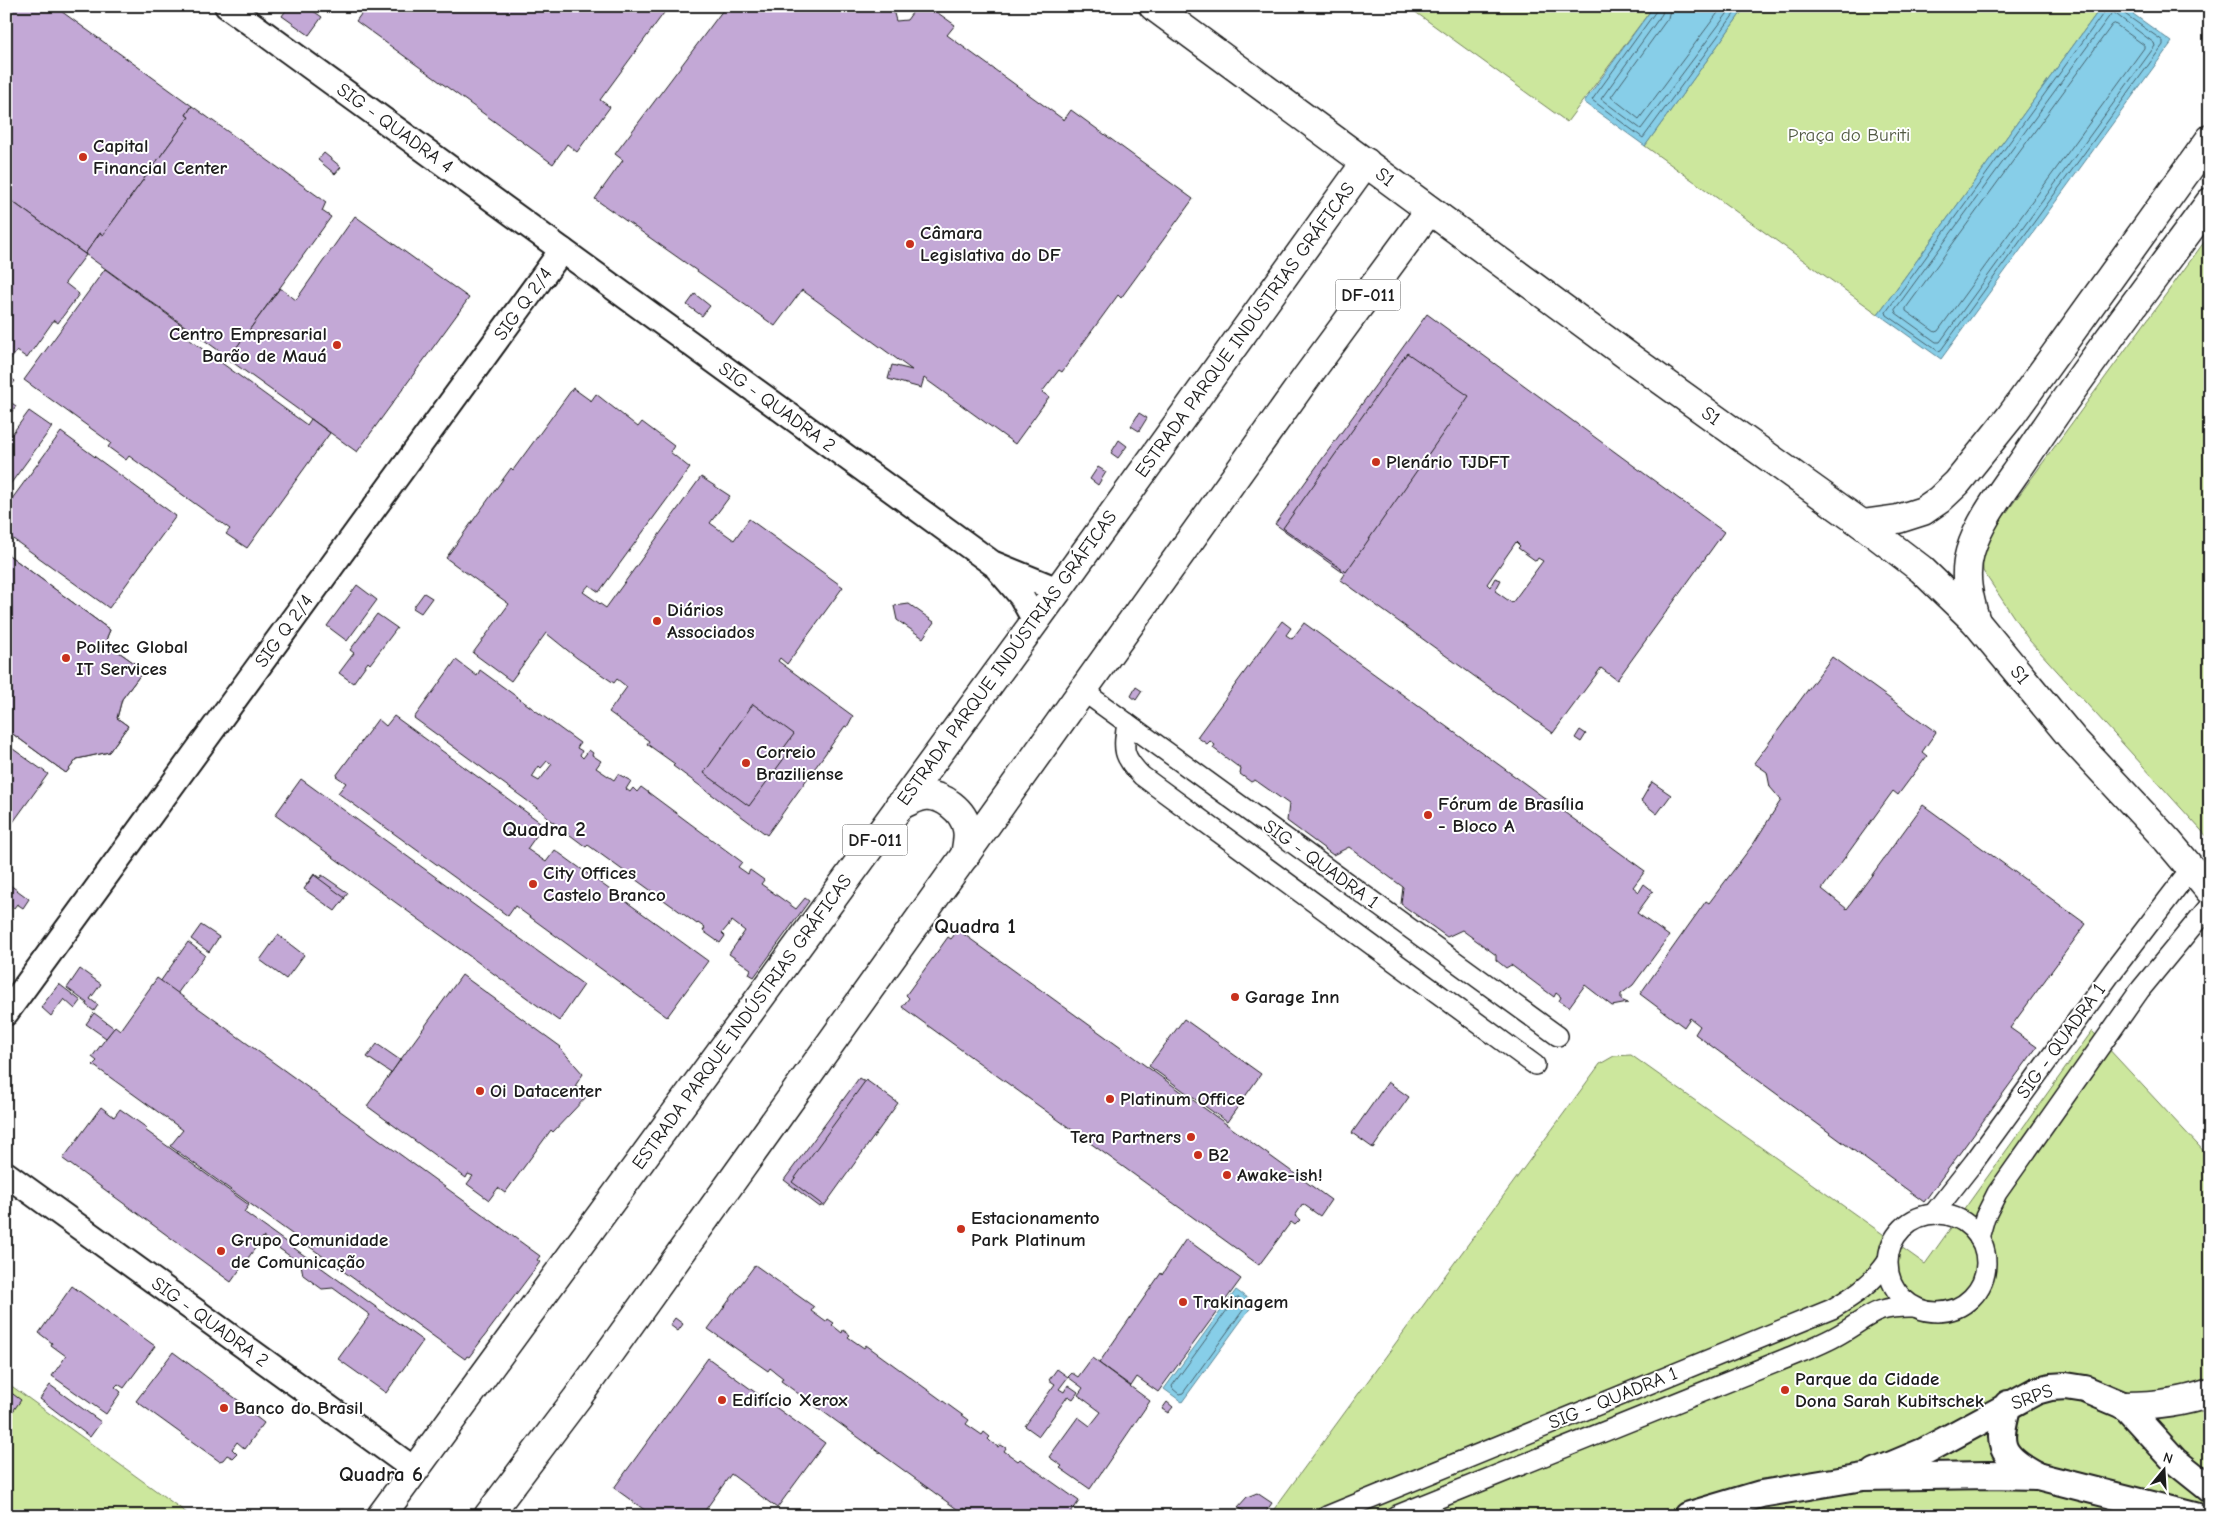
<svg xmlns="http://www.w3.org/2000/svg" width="2216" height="1522" viewBox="0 0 2216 1522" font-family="'Comic Neue',sans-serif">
  <rect width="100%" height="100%" fill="#fff"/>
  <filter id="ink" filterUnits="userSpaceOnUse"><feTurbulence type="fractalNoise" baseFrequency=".02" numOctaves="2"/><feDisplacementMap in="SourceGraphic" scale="10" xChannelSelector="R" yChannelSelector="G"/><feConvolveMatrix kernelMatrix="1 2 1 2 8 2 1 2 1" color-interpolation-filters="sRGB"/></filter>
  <g filter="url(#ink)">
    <!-- green -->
    <g fill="#cce79d" stroke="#74825c">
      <polygon points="1407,6 1654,6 1567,122"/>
      <polygon points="1746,6 2102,6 1878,314 1645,146"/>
      <polygon points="2210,234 2210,840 2029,640 1983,571 1982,546"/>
      <polygon points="2092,1031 2210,1158 2210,1516 1269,1516 1600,1064 1614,1056 1631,1055 1925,1264"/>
      <polygon points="6,1382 191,1516 6,1516"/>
    </g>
    <!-- water -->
    <g fill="#87cee8" stroke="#5c8796">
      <polygon points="1654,6 1746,6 1645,146 1584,102"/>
      <polygon points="2102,6 2122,6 2172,42 1941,359 1878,314"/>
      <polygon points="1236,1290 1254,1303 1182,1402 1164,1389"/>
    </g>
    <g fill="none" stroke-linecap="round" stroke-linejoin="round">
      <!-- shore -->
      <g stroke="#47636e" stroke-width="1">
        <polyline points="1657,6 1656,11 1592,100 1643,138 1740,6"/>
        <polyline points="1664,6 1662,14 1601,99 1641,129 1733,6"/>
        <polyline points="1671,6 1668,18 1611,97 1639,119 1723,6"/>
        <polyline points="2106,6 2105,11 1886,312 1887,315 1938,351 1941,350 2163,45 2163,41 2122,12 2120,6"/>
        <polygon points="2113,12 2154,43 2155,46 1940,342 1936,342 1896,313 1895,310"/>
        <polygon points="2115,24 2144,45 2144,48 1938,331 1935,332 1906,311 1906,308 2112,25"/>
        <polygon points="1239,1298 1245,1303 1246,1306 1183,1393 1179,1394 1173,1389 1172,1386 1235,1299"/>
      </g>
    </g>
    <!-- building -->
    <g fill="#c3a8d6" stroke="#1c1c1c" fill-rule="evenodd">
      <polygon points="6,6 54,6 192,106 186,115 189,117 103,235 100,233 85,254 6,197"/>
      <polygon points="289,6 306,6 322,17 309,35 282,16"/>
      <polygon points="367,6 669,6 600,100 610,107 577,152 567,144 553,164 356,21"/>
      <polygon points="726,6 892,6 896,21 907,20 917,6 928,6 955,25 947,35 1064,120 1071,110 1193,199 1121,298 1118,295 1062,372 1059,370 1042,392 1049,397 1015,444 924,378 921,388 888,379 892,365 912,370 802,290 775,326 595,199 623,160 615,154"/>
      <polygon points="192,106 326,202 322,211 331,217 229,358 85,254 100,233 103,235 189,117 186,115"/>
      <polygon points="324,153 341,167 335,174 318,160"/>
      <polygon points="6,197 86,255 65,283 79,294 58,323 54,320 27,358 17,351 11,359 6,355"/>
      <polygon points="355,216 469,298 357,452 228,359 280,288 296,300"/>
      <polygon points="105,269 183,326 179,332 307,425 311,419 330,433 247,548 226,534 230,529 129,456 126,460 108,447 111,443 24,380"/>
      <polygon points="695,294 710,306 702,316 687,305"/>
      <path d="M1427,314L1724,532L1617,680L1601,668L1553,733L1341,580L1345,574L1275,524ZM1516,542L1520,546L1518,548L1536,561L1538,558L1543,561L1512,603L1495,591L1501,580L1495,578L1490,587L1487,584Z"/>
      <polygon points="1407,353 1469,396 1346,572 1283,528"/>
      <polygon points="6,374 15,381 6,393"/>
      <polygon points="573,388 591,401 596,394 638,427 642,422 674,446 670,452 690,468 599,592 589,585 583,592 606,608 701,477 730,496 710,523 734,540 749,519 843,587 787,664 780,658 778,661 853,716 847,727 845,726 767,835 673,766 675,764 647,744 649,741 609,712 627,687 617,679 614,683 577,658 546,633 511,681 473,653 509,604 446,558 511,468 513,470"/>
      <polygon points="6,399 16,406 6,419"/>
      <polygon points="29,411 52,427 6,490 6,442"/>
      <polygon points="1139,413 1147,418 1139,431 1131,426"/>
      <polygon points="61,432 176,516 109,608 6,534 6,507"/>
      <polygon points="1119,440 1127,446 1118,458 1111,453"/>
      <polygon points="1098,467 1106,472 1098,485 1090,479"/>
      <path d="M6,553L110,630L107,637L109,645L144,670L122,699L117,718L128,726L109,752L77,759L66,773L6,729ZM25,569L70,602L64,607H57L17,579Z"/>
      <polygon points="6,553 110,630 107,637 109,645 144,670 122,699 117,718 128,726 109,752 77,759 66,773 6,729"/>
      <polygon points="357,585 377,600 347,641 327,626"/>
      <polygon points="424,593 432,598 421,613 413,608"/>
      <polygon points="909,604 934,622 923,638 897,620 894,606"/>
      <polygon points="377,614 397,628 370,664 368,662 353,683 339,673 354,653 350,650"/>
      <polygon points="1282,621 1291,628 1286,635 1292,639 1304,623 1645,871 1633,887 1639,892 1644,884 1653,891 1637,913 1669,936 1633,985 1621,994 1621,1000 1628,1003 1612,1006 1585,985 1569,1007 1559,1001 1561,997 1556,993 1554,997 1511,965 1506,968 1496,960 1496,955 1462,930 1447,937 1401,904 1403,887 1349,847 1333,855 1287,821 1289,804 1255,780 1251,782 1240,774 1241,769 1213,748 1215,745 1210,741 1207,744 1197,737"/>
      <polygon points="1832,657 1936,732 1922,752 1927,756 1898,795 1893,791 1822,889 1847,909 1923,805 2086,924 2010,1028 2037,1047 1924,1202 1695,1034 1700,1026 1690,1018 1684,1027 1640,994 1706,901 1709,903 1754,843 1781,800 1770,787 1767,772 1754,763"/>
      <path d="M456,660L477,676L480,670L580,743L577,748L582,751L580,755L583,758L589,750L593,753L592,755L601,761L596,768L614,780L618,774L631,781L626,789L630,792L633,788L637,792L641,787L742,862L738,867L748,874L750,870L764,880L761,884L796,909L805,898L809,901L754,977L749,974L751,969L729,954L745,931L732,921L722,933L725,936L720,943L703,931L705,928L698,923L697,924L588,845L586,847L546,817L544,813L414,718ZM547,761L552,764L539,781L532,777L539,766L541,768Z"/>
      <polygon points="1136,687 1142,691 1136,700 1131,696"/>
      <polygon points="753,704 794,734 783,749 788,753 749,806 704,773"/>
      <polygon points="394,716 544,825 527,849 546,862 555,850 708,961 667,1017 515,906 508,916 338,793 346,783 336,776 378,719 386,726"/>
      <polygon points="1580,730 1586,734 1581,742 1575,738"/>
      <polygon points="6,744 48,774 6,832"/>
      <polygon points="301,779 584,985 559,1021 275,815"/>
      <polygon points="1652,782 1671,795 1657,814 1641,801"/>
      <polygon points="314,874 320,878 322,875 348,893 337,908 306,885"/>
      <polygon points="314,875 345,898 335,911 304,889"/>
      <polygon points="6,882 29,899 23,908 17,904 14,908 6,902"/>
      <polygon points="201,925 219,937 209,952 191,939"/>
      <polygon points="958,930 1331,1200 1320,1216 1303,1204 1295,1216 1300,1220 1295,1225 1291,1222 1259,1265 902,1007 909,998 906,995 948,937 951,939"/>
      <polygon points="278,935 304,955 286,979 260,960"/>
      <polygon points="188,942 205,955 177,994 160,982"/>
      <polygon points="80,969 101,984 90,999 98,1005 94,1011 86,1005 87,1003 67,988"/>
      <polygon points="462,975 561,1047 560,1048 583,1074 575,1086 588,1095 553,1132 551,1130 505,1193 498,1188 489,1200 467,1184 473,1176 468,1174 466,1178 367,1106"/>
      <polygon points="157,978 540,1256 537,1260 540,1262 469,1357 467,1356 465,1359 170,1146 183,1130 93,1065 97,1061 92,1057 115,1026 120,1030"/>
      <polygon points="59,984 81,1001 75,1009 64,999 51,1016 41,1007"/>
      <polygon points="94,1013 114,1028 106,1038 86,1024"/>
      <polygon points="1184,1019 1261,1074 1227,1122 1149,1066"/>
      <polygon points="377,1044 400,1060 391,1073 367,1057"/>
      <polygon points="859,1078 895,1102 820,1207 784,1180"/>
      <polygon points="866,1080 898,1103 824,1206 792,1182"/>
      <polygon points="1388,1082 1409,1097 1373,1148 1352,1133"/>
      <polygon points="101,1107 114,1117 120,1109 147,1128 145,1130 249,1205 244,1212 423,1341 386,1393 338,1359 370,1315 333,1288 322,1289 303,1275 301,1264 263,1237 231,1282 63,1159"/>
      <polygon points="1186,1239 1241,1279 1158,1392 1137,1377 1131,1386 1099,1363 1161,1273 1162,1275 1172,1259 1174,1259 1173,1258"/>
      <polygon points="755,1265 814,1307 811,1311 826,1322 828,1319 834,1323 832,1325 842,1333 843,1330 850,1335 848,1337 864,1348 866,1345 969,1420 966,1424 982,1435 984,1432 990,1437 988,1439 991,1442 998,1447 1001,1445 1006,1448 1004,1451 1018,1461 1020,1459 1079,1501 1069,1516 973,1516 963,1508 961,1512 781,1381 783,1378 770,1368 768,1371 708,1329"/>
      <polygon points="72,1286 155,1346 124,1388 118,1384 115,1387 121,1392 106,1414 52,1376 66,1356 51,1345 52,1343 39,1333"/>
      <polygon points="675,1318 683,1324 678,1331 670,1325"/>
      <polygon points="173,1352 254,1412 255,1416 264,1423 245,1449 237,1442 232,1449 237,1454 233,1458 227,1455 223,1460 219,1461 136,1401"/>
      <polygon points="708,1358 825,1443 777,1508 731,1474 701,1516 653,1516 614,1488"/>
      <polygon points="1092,1358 1150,1401 1090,1489 1060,1468 1062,1466 1049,1457 1078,1417 1090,1426 1101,1412 1078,1395 1083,1388 1068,1377 1072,1373 1078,1377"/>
      <polygon points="1057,1369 1068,1377 1059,1389 1064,1392 1068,1385 1078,1392 1073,1399 1068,1396 1039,1436 1025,1426 1055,1384 1049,1380"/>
      <polygon points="50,1385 101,1422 90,1437 40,1399"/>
      <polygon points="6,1389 21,1400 8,1418 6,1417"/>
      <polygon points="1167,1402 1173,1407 1168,1413 1162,1409"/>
      <polygon points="1257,1493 1272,1503 1263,1516 1246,1516 1243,1514 1245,1512 1238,1507 1247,1497"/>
    </g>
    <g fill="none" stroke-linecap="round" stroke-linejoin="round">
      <defs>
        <g id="minor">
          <polyline points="1083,691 1558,1036"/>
          <path d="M1127,723C1123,750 1122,756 1142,776L1535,1065"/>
          <polyline points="1933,1214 1974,1162 2113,971 2191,869"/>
          <circle cx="1937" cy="1263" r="49"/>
          <polyline points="1979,1238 1985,1217 1997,1193 2140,990 2210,905"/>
          <path d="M1327,1516L1832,1309C1854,1296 1872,1284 1887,1262"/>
          <path d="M1395,1516L1787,1358C1804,1351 1823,1344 1840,1334C1871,1316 1874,1306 1914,1307"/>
        </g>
        <g id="tertiary">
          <polyline points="227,6 992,563 1058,590"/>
          <polyline points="997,568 1021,596 1035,621"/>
          <polyline points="6,1013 562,250"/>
          <polyline points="6,1174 415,1470"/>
        </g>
        <g id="secondary">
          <path d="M2008,1404C1997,1445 1998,1455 2037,1476"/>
          <polyline points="1875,1472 1925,1451 2036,1391 2051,1387 2066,1386 2085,1389 2125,1406 2175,1461 2210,1489"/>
          <polyline points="1687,1516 1761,1494 1863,1477 1989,1475 2037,1476 2195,1516"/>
        </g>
        <g id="primary">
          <path d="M899,806C906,803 916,797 924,796C943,794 964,811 967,829C969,837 966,848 965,856"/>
          <polyline points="381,1516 1058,590 1366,162"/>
          <polyline points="488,1516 577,1398 1306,378 1429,211"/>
        </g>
        <g id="trunk">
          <polyline points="1153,6 1636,362 1862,524 1921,569 1976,622 2072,738 2168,841 2210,891"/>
          <polyline points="1862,524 1898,519 1923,511 1939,500 1957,483 2010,417 2210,139"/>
          <path d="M1976,622C1969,598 1963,577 1970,552C1980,518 2006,487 2026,457C2084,370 2148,286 2210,202"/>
          <path d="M2125,1406C2155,1406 2181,1403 2210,1393"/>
        </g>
      </defs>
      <!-- minor casing -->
      <use href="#minor" stroke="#1c1c1c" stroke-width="22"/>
      <!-- tertiary casing -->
      <use href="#tertiary" stroke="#1c1c1c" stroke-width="28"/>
      <!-- secondary casing -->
      <use href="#secondary" stroke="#1c1c1c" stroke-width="30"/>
      <!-- primary casing -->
      <use href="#primary" stroke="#1c1c1c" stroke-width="31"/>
      <!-- trunk casing -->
      <use href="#trunk" stroke="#1c1c1c" stroke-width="31"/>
      <!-- minor -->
      <use href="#minor" stroke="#fff" stroke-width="19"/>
      <!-- tertiary -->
      <use href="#tertiary" stroke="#fff" stroke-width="24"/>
      <!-- secondary -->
      <use href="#secondary" stroke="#fff" stroke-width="26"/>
      <!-- primary -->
      <use href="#primary" stroke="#fff" stroke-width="28"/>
      <!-- trunk -->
      <use href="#trunk" stroke="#fff" stroke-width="28"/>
    </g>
  </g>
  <!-- markers -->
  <g fill="#c8321e" stroke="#fff" stroke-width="2">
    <circle cx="83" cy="157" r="5"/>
    <circle cx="910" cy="244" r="5"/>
    <circle cx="337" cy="345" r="5"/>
    <circle cx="1376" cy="462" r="5"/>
    <circle cx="657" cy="621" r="5"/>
    <circle cx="66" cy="658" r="5"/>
    <circle cx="746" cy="763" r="5"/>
    <circle cx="1428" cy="815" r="5"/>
    <circle cx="533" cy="884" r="5"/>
    <circle cx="1235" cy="997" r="5"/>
    <circle cx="480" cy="1091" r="5"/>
    <circle cx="1110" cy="1099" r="5"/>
    <circle cx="1191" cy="1137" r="5"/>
    <circle cx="1198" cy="1155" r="5"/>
    <circle cx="1227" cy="1175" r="5"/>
    <circle cx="961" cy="1229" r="5"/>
    <circle cx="221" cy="1251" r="5"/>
    <circle cx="1183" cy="1302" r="5"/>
    <circle cx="1785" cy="1390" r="5"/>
    <circle cx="722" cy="1400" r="5"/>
    <circle cx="224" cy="1408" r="5"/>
  </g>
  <g text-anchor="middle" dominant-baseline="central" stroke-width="4" stroke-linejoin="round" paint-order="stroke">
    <!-- shield labels -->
    <g fill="#fff" stroke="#606060" stroke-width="1">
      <rect x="1335.5" y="279.5" width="65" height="31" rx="4"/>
      <rect x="842.5" y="824.5" width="65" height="31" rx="4"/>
    </g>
    <g font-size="18" font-weight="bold" fill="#1c1c1c">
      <text x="1368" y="295">DF-011</text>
      <text x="875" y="840">DF-011</text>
    </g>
    <!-- street labels -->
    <g font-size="19" fill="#1c1c1c" stroke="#fff">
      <text transform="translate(395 128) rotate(36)">SIG - QUADRA 4</text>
      <text transform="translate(1385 177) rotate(38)">S1</text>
      <text transform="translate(523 304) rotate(-54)">SIG Q 2/4</text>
      <text transform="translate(1245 330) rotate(-54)">ESTRADA PARQUE INDÚSTRIAS GRÁFICAS</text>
      <text transform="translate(777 407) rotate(36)">SIG - QUADRA 2</text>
      <text transform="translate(1711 416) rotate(35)">S1</text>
      <text transform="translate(284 631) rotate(-54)">SIG Q 2/4</text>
      <text transform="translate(1007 658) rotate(-54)">ESTRADA PARQUE INDÚSTRIAS GRÁFICAS</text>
      <text transform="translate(2020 675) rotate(50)">S1</text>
      <text transform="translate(1321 864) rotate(36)">SIG - QUADRA 1</text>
      <text transform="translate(742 1022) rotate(-54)">ESTRADA PARQUE INDÚSTRIAS GRÁFICAS</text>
      <text transform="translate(2061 1041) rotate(-54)">SIG - QUADRA 1</text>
      <text transform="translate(210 1322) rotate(36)">SIG - QUADRA 2</text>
      <text transform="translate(2032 1397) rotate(-20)">SRPS</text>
      <text transform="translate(1613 1398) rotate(-22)">SIG - QUADRA 1</text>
    </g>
    <!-- park labels -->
    <g font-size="19" fill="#515943" stroke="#fff">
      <text x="1849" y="135">Praça do Buriti</text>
    </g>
    <!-- poi labels -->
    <g font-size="19" font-weight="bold" fill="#1c1c1c" stroke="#fff" text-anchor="start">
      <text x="93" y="146">Capital<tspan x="93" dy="22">Financial Center</tspan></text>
      <text x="920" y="233">Câmara<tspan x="920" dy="22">Legislativa do DF</tspan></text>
      <text x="327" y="334" text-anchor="end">Centro Empresarial<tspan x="327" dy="22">Barão de Mauá</tspan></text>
      <text x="1386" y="462">Plenário TJDFT</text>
      <text x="667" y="610">Diários<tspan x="667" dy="22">Associados</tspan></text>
      <text x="76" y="647">Politec Global<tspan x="76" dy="22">IT Services</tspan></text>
      <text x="756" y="752">Correio<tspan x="756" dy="22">Braziliense</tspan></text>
      <text x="1438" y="804">Fórum de Brasília<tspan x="1438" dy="22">- Bloco A</tspan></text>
      <text x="543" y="873">City Offices<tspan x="543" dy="22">Castelo Branco</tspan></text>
      <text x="1245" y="997">Garage Inn</text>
      <text x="490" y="1091">Oi Datacenter</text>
      <text x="1120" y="1099">Platinum Office</text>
      <text x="1181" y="1137" text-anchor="end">Tera Partners</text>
      <text x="1208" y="1155">B2</text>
      <text x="1237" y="1175">Awake-ish!</text>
      <text x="971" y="1218">Estacionamento<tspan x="971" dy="22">Park Platinum</tspan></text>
      <text x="231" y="1240">Grupo Comunidade<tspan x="231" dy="22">de Comunicação</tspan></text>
      <text x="1193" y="1302">Trakinagem</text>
      <text x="1795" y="1379">Parque da Cidade<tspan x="1795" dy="22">Dona Sarah Kubitschek</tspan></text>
      <text x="732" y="1400">Edifício Xerox</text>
      <text x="234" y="1408">Banco do Brasil</text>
    </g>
    <!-- quarter labels -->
    <g font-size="21" font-weight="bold" fill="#1c1c1c" stroke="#fff">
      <text x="544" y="829">Quadra 2</text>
      <text x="975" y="926">Quadra 1</text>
      <text x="381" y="1474">Quadra 6</text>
    </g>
  </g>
  <!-- margin -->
  <rect width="2216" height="1522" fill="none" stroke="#fff" stroke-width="25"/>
  <rect x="12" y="12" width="2191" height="1497" fill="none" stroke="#1c1c1c" stroke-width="2" filter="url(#ink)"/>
  <!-- north arrow -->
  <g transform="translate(2164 1470) rotate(18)" stroke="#ffffff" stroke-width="4" paint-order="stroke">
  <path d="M0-4L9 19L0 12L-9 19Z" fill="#1c1c1c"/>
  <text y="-8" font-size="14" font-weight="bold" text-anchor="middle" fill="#1c1c1c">N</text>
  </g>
</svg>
